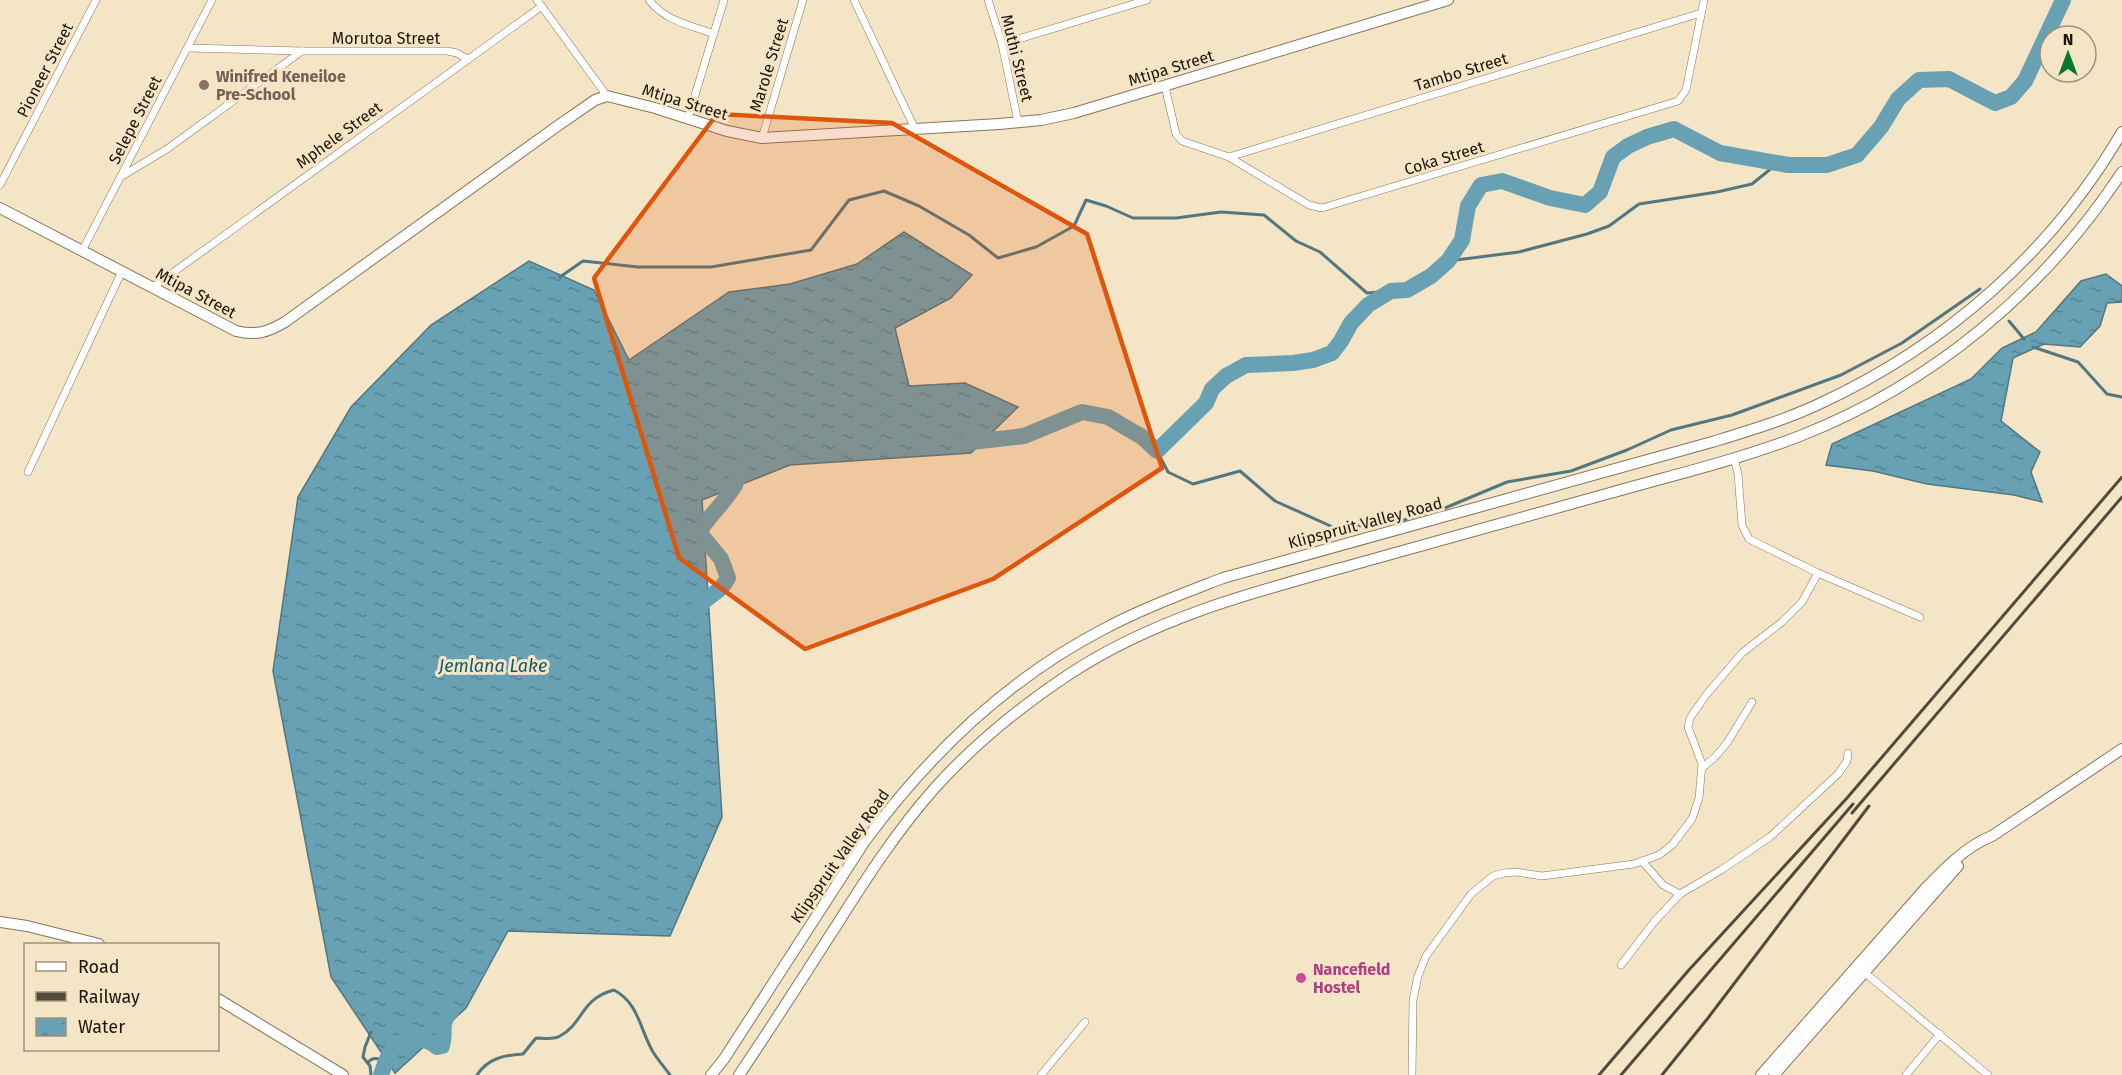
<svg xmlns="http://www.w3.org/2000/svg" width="2122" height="1075" viewBox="0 0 2122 1075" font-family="'Fira Sans',sans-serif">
  <defs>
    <pattern id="water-ripples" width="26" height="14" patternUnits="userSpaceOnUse" patternTransform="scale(1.5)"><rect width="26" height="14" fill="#69a1b4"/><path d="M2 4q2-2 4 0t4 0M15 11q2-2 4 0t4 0" fill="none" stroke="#568291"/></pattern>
  </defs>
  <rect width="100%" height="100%" fill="#f4e5c6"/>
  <!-- water -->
  <g fill="url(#water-ripples)" stroke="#527781" stroke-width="1.5">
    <polygon points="904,232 972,275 951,298 895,328 909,386 965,383 1018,407 971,453 790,465 702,500 722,817 670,936 508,931 466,1008 395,1073 331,977 273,671 298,497 351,407 431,325 529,261 594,290 629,360 729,292 790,284 857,264"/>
    <polygon points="2106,274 2122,286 2122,302 2107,303 2100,326 2080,347 2044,344 2013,358 2001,421 2040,452 2031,472 2042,502 2014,495 1927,484 1873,471 1826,465 1832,444 1971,379 2002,348 2036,332 2081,281"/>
  </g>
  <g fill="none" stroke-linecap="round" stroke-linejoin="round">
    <!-- stream -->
    <g stroke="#527781" stroke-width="3">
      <polyline points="1448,261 1519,252 1587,234 1609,226 1639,204 1717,192 1752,184 1778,163"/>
      <polyline points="560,277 583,261 638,267 711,267 811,250 849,200 884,191 919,206 969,235 998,258 1036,247 1074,226 1086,200 1106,206 1133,218 1176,218 1221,212 1264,215 1296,241 1320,252 1367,293 1391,291"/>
      <polyline points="2009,321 2024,339"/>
      <polyline points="2033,347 2078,362 2107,394 2122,397"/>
      <polyline points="1157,451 1168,472 1193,484 1240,471 1275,501 1335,528 1393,523 1445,508 1507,482 1571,471 1627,450 1671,430 1732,415 1841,375 1902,343 1980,289"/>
      <polyline points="371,1032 365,1047 363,1057 370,1066 371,1075"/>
      <path d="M368,1063C372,1056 380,1058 386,1063"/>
      <path d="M477,1075C488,1058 505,1055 523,1054L536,1038C543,1038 554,1040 560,1036C584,1023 580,999 614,990C639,1003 640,1030 653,1052C658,1060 665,1068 670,1075"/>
    </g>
    <!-- river -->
    <g stroke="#69a1b4" stroke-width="16">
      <polyline points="963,443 1024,436 1082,412 1108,417 1142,437 1157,451 1206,403 1212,389 1226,376 1246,365 1293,363 1313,360 1332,353 1341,341 1351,323 1368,305 1391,291 1407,290 1431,276 1448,261 1462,240 1468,206 1481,185 1502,181 1550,198 1585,205 1600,192 1613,157 1628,146 1647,137 1674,129 1720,153 1788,165 1827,165 1857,155 1881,127 1898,99 1919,80 1949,79 1995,103 2011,97 2025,81 2063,0"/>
      <path d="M695,614C703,595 719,596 728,578L721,559L699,532C710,515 725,502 735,485C738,479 738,472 741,466"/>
      <path d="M381,1075C384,1067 387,1055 393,1049C405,1037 425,1036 437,1047L442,1046C447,1030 438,1026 452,1010"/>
    </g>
    <defs>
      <g id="street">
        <polyline points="537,0 607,96"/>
        <path d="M649,0C665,21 690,25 714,34"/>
        <polyline points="854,0 915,129"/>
        <polyline points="988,0 1002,44 1018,122"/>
        <polyline points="1002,44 1147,0"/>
        <polyline points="188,48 302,51 447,51 457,53 467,59"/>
        <polyline points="1165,86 1176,134 1182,141 1229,157 1309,205 1322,208 1678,101 1686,90 1704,0"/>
        <polyline points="688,118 724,0"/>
        <polyline points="762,138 803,0"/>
        <polyline points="1229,157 1701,13"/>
        <polyline points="122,176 167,149 302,51"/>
        <polyline points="0,185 96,0"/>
        <polyline points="82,251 212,0"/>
        <polyline points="153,287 542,6"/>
        <polyline points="1734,458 1738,474 1742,525 1749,539 1818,573 1920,617"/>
        <polyline points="28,472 122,271"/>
        <polyline points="1702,768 1714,758 1727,743 1752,702"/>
        <polyline points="1642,861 1663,885 1680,894 1721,870 1770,837 1838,774 1847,761 1848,753"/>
        <polyline points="1621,965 1654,922 1680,894"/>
        <polyline points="1864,972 1988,1075"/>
        <polyline points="1041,1075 1085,1022"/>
        <polyline points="1412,1075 1413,1000 1418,976 1426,956 1471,894 1493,876 1504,873 1516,872 1542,876 1634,864 1659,855 1672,845 1692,819 1699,798 1702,764 1688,727 1690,718 1706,695 1742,653 1782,622 1802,602 1818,573"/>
        <polyline points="1906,1075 1940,1034"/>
      </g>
      <g id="secondary">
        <path d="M0,208L236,331C256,336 268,332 285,322L556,127L595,100L607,96L655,108L727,131L762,138L999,124L1041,120L1074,113L1448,0"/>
        <polyline points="0,922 27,926 99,944"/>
        <polyline points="218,999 343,1075"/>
        <path d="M711,1075L724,1059L865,841C928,756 1006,680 1102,630C1141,609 1182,594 1223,578L1712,442C1748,431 1785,420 1819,404C1945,346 2052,252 2122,132"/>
        <path d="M739,1075C773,1025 805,974 838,923C867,877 897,831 933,790C973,745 1021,706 1071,673C1157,617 1254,592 1352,565C1438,541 1524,517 1610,493C1673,475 1738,460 1800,436C1932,384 2044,291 2122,172"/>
        <path d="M1761,1075L1924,890C1943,870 1966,846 1992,836L2122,749"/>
        <polyline points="1774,1075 1958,866"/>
      </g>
    </defs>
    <!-- street casing -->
    <use href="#street" stroke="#83765a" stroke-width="8"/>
    <!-- secondary casing -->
    <use href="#secondary" stroke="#83765a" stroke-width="12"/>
    <!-- street -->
    <use href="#street" stroke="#fff" stroke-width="7"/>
    <!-- secondary -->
    <use href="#secondary" stroke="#fff" stroke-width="10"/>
    <!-- rail -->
    <g stroke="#524a3a" stroke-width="3">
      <polyline points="1852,813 2122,497"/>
      <polyline points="1599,1075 1688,971 1847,798 2122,477"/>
      <polyline points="1621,1075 1853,804"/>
      <polyline points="1662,1075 1708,1018 1869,806"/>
    </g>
  </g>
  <!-- marked area -->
  <path fill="#de560c" fill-opacity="0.2" stroke="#de560c" stroke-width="4.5" stroke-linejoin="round" d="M717,114L892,123L1087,234L1162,468L993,579L805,649L679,558L594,278Z"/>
  <!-- markers -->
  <circle fill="#8d6e63" stroke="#f4e5c6" stroke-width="2" cx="204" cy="85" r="6"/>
  <circle fill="#d1479c" stroke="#f4e5c6" stroke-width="2" cx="1301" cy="978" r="6"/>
  <g text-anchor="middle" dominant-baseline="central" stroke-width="6" stroke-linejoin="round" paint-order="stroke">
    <!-- street labels -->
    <g font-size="16" fill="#1c160b" stroke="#f4e5c6">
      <text x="386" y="38">Morutoa Street</text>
      <text transform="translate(1017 58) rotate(76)">Muthi Street</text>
      <text transform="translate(769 65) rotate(-73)">Marole Street</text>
      <text transform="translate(1171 68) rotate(-17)">Mtipa Street</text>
      <text transform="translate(45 70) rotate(-63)">Pioneer Street</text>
      <text transform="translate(1461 72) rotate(-17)">Tambo Street</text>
      <text transform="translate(685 102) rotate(17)">Mtipa Street</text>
      <text transform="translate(135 120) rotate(-63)">Selepe Street</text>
      <text transform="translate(339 135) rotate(-36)">Mphele Street</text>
      <text transform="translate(1444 158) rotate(-17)">Coka Street</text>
      <text transform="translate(196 293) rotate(28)">Mtipa Street</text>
      <text transform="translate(1365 523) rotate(-15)">Klipspruit Valley Road</text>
      <text transform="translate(840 856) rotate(-55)">Klipspruit Valley Road</text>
    </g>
    <!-- education labels -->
    <g font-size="16" font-weight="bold" fill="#785e54" stroke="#f4e5c6" text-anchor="start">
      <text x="216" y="76">Winifred Keneiloe<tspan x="216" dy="18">Pre-School</tspan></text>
    </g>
    <!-- hotel labels -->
    <g font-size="16" font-weight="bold" fill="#b23c85" stroke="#f4e5c6" text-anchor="start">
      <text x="1313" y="969">Nancefield<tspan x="1313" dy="18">Hostel</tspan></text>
    </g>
    <!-- water labels -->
    <g font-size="18" font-style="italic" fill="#0e5b70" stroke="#f4e5c6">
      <text x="493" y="666">Jemlana Lake</text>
    </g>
  </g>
  <!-- legend -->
  <rect x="24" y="943" width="195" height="108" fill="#f4e5c6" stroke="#9e927b" stroke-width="1.5"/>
  <rect x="36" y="962" width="30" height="9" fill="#ffffff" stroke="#9e927b" stroke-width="1.5"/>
  <text x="78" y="973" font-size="18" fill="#1c160b">Road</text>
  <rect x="36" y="992" width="30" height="9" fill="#524a3a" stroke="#9e927b" stroke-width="1.5"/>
  <text x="78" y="1003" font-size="18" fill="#1c160b">Railway</text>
  <rect x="36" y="1018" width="30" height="18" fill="url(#water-ripples)" stroke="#9e927b" stroke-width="1.5"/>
  <text x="78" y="1033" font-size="18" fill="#1c160b">Water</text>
  <!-- north arrow -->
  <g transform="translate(2068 54)"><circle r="28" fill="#f4e5c6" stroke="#9e927b" stroke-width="1.5"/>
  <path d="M0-4.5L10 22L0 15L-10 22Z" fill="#09772b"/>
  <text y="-9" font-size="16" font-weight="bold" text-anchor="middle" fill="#1c160b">N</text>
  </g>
</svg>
